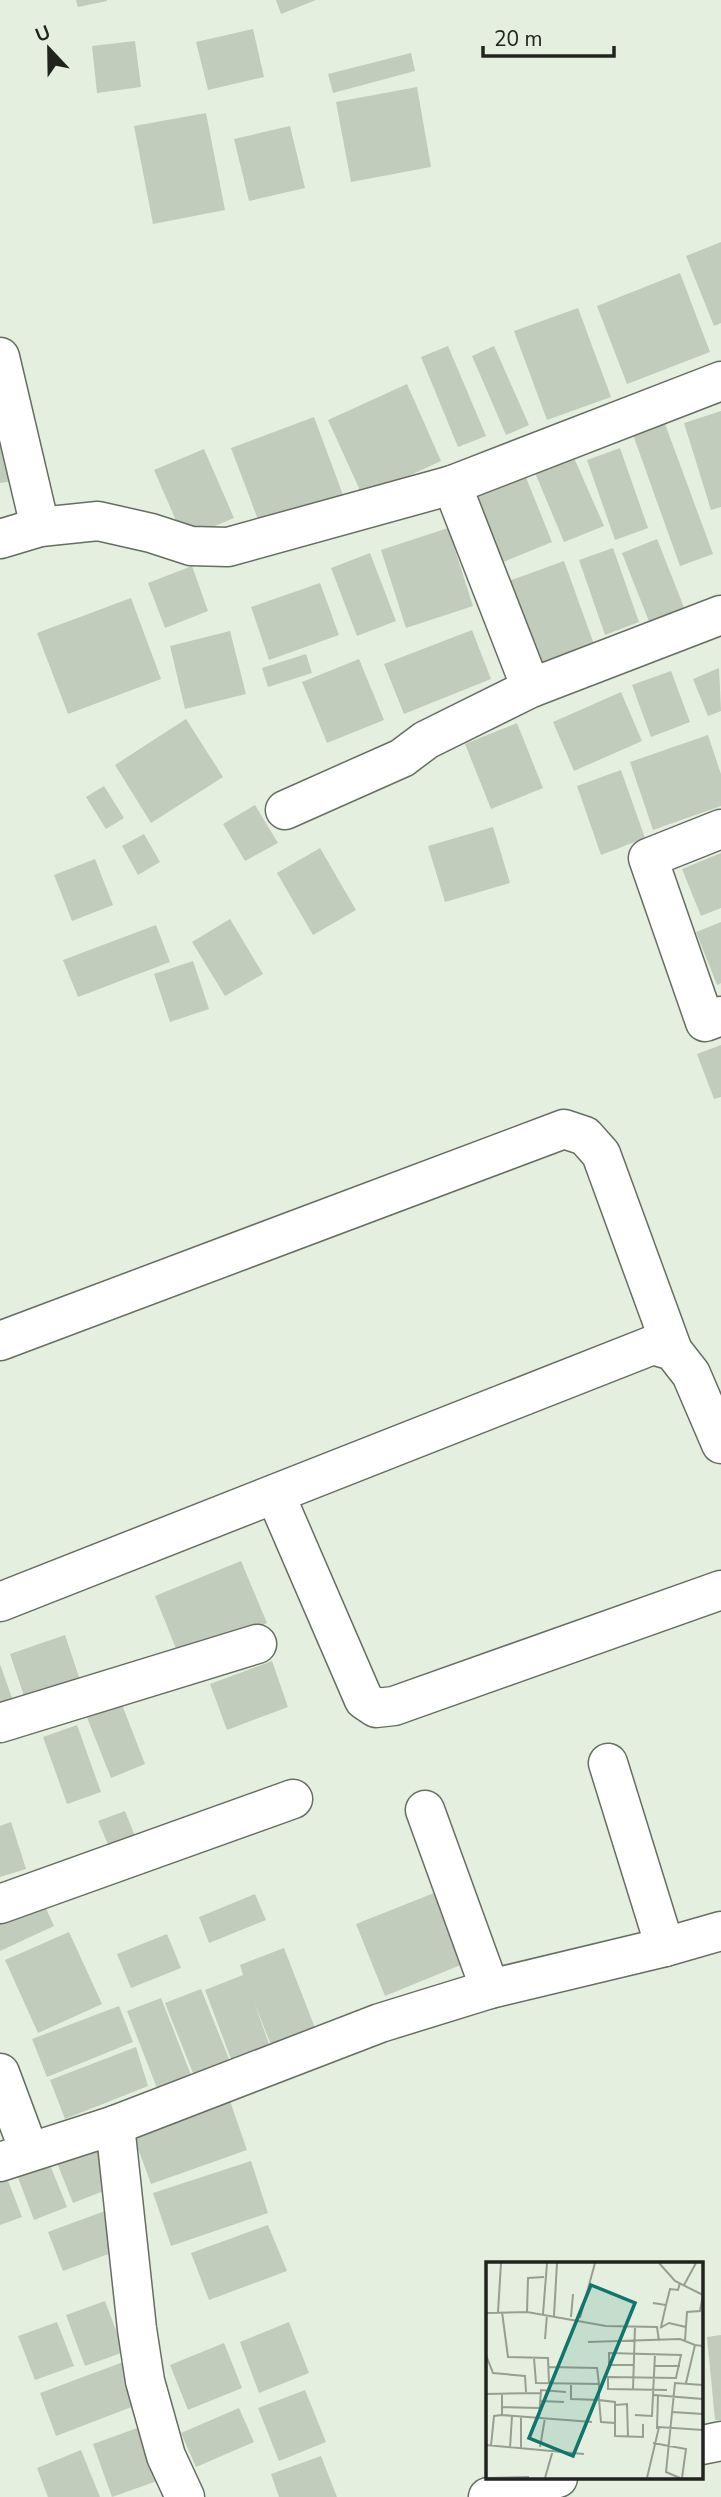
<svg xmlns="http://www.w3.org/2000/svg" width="721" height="2497" viewBox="0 0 721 2497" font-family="'Nunito Sans',sans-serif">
  <rect width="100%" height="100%" fill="#e5efdf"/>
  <!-- building -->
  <g fill="#c2ccbc">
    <polygon points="76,0 107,0 107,1 78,7"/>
    <polygon points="276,0 316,0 281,14"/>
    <polygon points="253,29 264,77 208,90 196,42"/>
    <polygon points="135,41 141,87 97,93 92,46"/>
    <polygon points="411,53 415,71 333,93 328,74"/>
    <polygon points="417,87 431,167 351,182 336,102"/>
    <polygon points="206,113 225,210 153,224 134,126"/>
    <polygon points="290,126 305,188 249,201 234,139"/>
    <polygon points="721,242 721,323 714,326 686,256"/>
    <polygon points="680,273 710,352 627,384 597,306"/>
    <polygon points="578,308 611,397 547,420 514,331"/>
    <polygon points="448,346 486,436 458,447 421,357"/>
    <polygon points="494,346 529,425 506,435 472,356"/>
    <polygon points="407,384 441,461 363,497 328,420"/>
    <polygon points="0,409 21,480 0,483"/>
    <polygon points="721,411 721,507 711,510 684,423"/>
    <polygon points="314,417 346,503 263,533 231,448"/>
    <polygon points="664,421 713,554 680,566 632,432"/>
    <polygon points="620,448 648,528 615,540 587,460"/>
    <polygon points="204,449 234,518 184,539 154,470"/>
    <polygon points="571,451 604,526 564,542 533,468"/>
    <polygon points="525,475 552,542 501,563 474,496"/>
    <polygon points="448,528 473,606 406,628 381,550"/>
    <polygon points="657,539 687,615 652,629 622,553"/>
    <polygon points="613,548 639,622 605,635 579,560"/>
    <polygon points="370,553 396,621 357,636 331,568"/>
    <polygon points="564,561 595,647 538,669 506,582"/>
    <polygon points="192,566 208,611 165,628 148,583"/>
    <polygon points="320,583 339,635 269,660 251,607"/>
    <polygon points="131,598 161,679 68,714 37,633"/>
    <polygon points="472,630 491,679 404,714 384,664"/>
    <polygon points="230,631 246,694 185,709 170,646"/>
    <polygon points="306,654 312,673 268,687 262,668"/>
    <polygon points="359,659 384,720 327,743 302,682"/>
    <polygon points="719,668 721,711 708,716 693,679"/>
    <polygon points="671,671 690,722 651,737 632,685"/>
    <polygon points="621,692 642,741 574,771 553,722"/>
    <polygon points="186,719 223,777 151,823 115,765"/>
    <polygon points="517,723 543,788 491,809 465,744"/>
    <polygon points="708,735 721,774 721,806 653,830 630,762"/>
    <polygon points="621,770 645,838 601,855 577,786"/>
    <polygon points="104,786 124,818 106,829 86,797"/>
    <polygon points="255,805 278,843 245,861 223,824"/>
    <polygon points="493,827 510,883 445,902 428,846"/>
    <polygon points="144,834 160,862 138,875 122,846"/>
    <polygon points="320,848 356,910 313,935 277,873"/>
    <polygon points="721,853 721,908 701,916 682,869"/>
    <polygon points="95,859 113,905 72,921 54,875"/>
    <polygon points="230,919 263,974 225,996 192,942"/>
    <polygon points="721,922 721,983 717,985 696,932"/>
    <polygon points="156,925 170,962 78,997 63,960"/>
    <polygon points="193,961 209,1009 170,1022 154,974"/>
    <polygon points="721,1045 721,1097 714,1099 697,1054"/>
    <polygon points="241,1561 267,1623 180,1659 155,1596"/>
    <polygon points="65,1635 83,1689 28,1708 10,1654"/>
    <polygon points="272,1661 288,1707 227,1730 210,1684"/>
    <polygon points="0,1664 17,1712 0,1718"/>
    <polygon points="119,1697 145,1764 111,1778 84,1710"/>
    <polygon points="77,1725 101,1792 67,1804 43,1737"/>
    <polygon points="125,1811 139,1846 113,1856 98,1821"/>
    <polygon points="11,1822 26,1869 0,1877 0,1826"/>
    <polygon points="439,1891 468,1962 385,1996 356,1924"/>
    <polygon points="39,1893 54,1926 0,1951 0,1910"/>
    <polygon points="255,1894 266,1920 209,1943 199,1917"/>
    <polygon points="69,1932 102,2004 38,2033 5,1960"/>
    <polygon points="167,1934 181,1968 131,1988 117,1954"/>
    <polygon points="284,1948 315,2028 271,2045 254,2002 269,2044 231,2059 205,1990 243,1975 240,1965"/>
    <polygon points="201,1989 231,2064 195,2078 165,2003"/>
    <polygon points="161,1998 191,2075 157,2088 127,2011"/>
    <polygon points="119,2006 133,2042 47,2077 32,2039"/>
    <polygon points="136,2047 148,2086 65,2119 50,2080"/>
    <polygon points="229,2098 247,2150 151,2184 132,2132"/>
    <polygon points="96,2142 114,2187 73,2203 55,2158"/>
    <polygon points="46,2155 67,2207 34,2220 14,2167"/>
    <polygon points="251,2161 268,2213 171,2246 153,2193"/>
    <polygon points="5,2173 22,2217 0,2225 0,2175"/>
    <polygon points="113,2208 127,2247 63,2271 48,2232"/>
    <polygon points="268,2225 287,2271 209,2300 191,2253"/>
    <polygon points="105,2301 124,2352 85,2366 66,2315"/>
    <polygon points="57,2322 74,2366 35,2380 18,2336"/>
    <polygon points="289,2322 309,2373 259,2393 240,2342"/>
    <polygon points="721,2335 721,2420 715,2420 707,2337"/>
    <polygon points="224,2343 242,2388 188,2410 170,2365"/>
    <polygon points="126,2361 142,2403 56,2436 40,2393"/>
    <polygon points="305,2390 326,2442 279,2461 258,2408"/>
    <polygon points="239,2408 254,2442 196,2467 181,2433"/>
    <polygon points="140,2427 160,2480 112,2497 93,2444"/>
    <polygon points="81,2450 100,2497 48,2497 37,2468"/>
    <polygon points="321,2456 337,2497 279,2497 271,2474"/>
  </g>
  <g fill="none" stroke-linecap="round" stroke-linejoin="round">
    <defs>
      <g id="street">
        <polyline points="0,357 40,527"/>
        <polyline points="452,485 531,688"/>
        <polyline points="0,539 40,527 98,521 151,533 191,546 228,547 452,485 721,381"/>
        <polyline points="285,810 402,758 426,740 531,688 721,615"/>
        <polyline points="721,829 648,858 705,1022 721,1016"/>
        <polyline points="0,1341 564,1129 585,1136 601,1154 673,1351"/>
        <polyline points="275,1494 364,1700 376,1708 394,1706 721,1590"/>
        <polyline points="0,1602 653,1345 673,1351 691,1374 721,1444"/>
        <polyline points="0,1723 257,1644"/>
        <polyline points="608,1763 665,1947"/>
        <polyline points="425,1810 490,1989"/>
        <polyline points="0,1904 293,1799"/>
        <polyline points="0,2073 29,2151"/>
        <polyline points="115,2125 137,2329 145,2381 166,2456 185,2497"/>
        <polyline points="0,2162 115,2125 380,2023 490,1989 665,1947 721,1931"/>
        <polyline points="702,2445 721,2441"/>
        <polyline points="488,2497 558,2478"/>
      </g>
    </defs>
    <!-- street casing -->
    <use href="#street" stroke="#666e61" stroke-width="41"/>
    <!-- street -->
    <use href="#street" stroke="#fff" stroke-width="38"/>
  </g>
  <!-- overview -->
  <g transform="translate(486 2262)">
    <rect width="217" height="217" fill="#e5efdf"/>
    <path fill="none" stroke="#979e92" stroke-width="2" d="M173,1L189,19L217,33M198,23L210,1M167,41L180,43L175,65M180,43L184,27L192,28L194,21M12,50L15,1M16,50L22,95L62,96L63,121M41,50L42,16L58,15M0,51L41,50L120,64L171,65L173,79M57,52L61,1M68,54L71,1M85,55L87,32M94,56L109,1M174,66L183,61L200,65M59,77L61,53M199,78L201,50L214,49L217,33M102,80L194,77L209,83M0,93L7,111L39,114L40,130M48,96L50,121L113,122V138L129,140V174L157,175V162M148,103H123V91L195,93L190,116L122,115V127L181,128M169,104H194M63,105L111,106L113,122M85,121V137L113,138L115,160L129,161M200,121L209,83L217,84M147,128L149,64M16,131V153L106,160M0,132L54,131M168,133L217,137M54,139L78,140M129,143L141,142L142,175M16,145L53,146M186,150L217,152M149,153L166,154L169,92M35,155V186M53,156L55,128L80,130M171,167L172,133M167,181L200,187L196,216M0,183L98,192M5,184L8,154L16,153M54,185L59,156M24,186L26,154M1,216L43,215M59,216L67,188M161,216L173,165L217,168M194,216L180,210L189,121L217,123"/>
    <path fill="#0f766e" fill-opacity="0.15" stroke="#0f766e" stroke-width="3.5" d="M105,23L149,41L87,194L43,176Z"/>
    <rect width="217" height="217" fill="none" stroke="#21241e" stroke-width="3.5"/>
  </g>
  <!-- north arrow -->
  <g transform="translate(49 49) rotate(338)" stroke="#e5efdf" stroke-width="5" paint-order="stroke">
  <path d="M0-5L12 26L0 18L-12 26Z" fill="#21241e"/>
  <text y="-10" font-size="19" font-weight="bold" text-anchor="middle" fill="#21241e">U</text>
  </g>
  <!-- scale -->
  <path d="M483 46v10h131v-10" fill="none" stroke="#21241e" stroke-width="3.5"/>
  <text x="494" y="46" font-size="21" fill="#21241e" stroke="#e5efdf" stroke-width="5" paint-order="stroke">20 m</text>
</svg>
